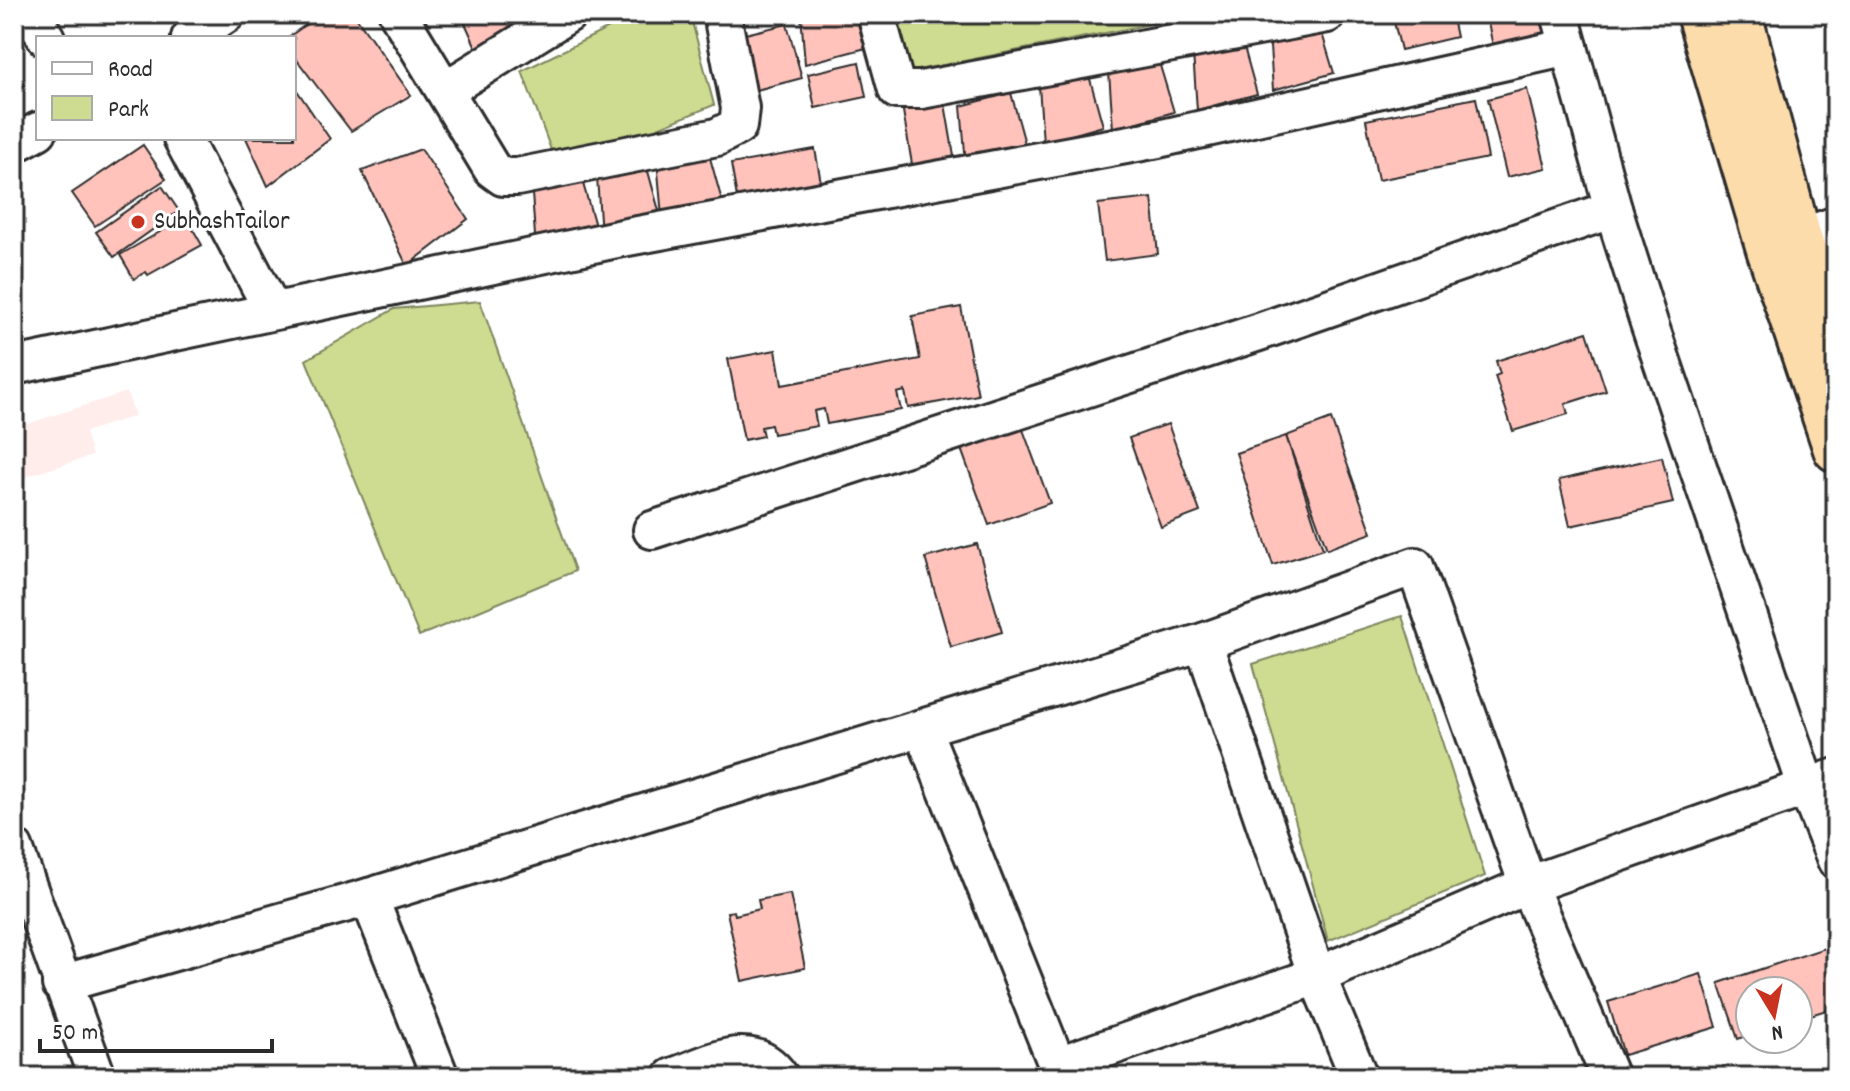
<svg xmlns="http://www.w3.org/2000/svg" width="1850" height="1091" viewBox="0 0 1850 1091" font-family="Dekko,sans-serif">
  <rect width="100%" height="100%" fill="#fff"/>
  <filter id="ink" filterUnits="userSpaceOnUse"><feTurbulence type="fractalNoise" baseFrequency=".0125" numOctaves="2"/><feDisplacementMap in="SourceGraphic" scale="16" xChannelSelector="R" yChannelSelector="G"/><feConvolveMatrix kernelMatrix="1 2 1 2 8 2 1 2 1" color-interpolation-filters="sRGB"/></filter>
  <g filter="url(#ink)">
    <!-- built -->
    <polygon fill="#ffedeb" points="127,392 135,416 85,432 92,456 18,479 14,466 14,428"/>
    <!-- green -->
    <g fill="#cddc90" stroke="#7c845e" stroke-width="2">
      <polygon points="637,14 690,14 714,105 558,169 522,71"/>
      <polygon points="896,14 1186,14 1186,17 908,72"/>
      <polygon points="480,301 575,571 419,636 306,360 394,309"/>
      <polygon points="1402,616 1485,876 1328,941 1253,664"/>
    </g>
    <!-- building -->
    <g fill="#ffc3bc" stroke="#2b2b2b" stroke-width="2">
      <polygon points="321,14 354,14 411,95 351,131 294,56 294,38 287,38"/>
      <polygon points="461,14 528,14 478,52"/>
      <polygon points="801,14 856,14 866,48 805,64"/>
      <polygon points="1392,14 1451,14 1456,37 1401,50"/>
      <polygon points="1486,14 1543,14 1547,32 1493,46"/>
      <polygon points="1318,20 1334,73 1273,90 1269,32"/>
      <polygon points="787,24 802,78 741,94 737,36"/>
      <polygon points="1242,40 1257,94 1197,110 1193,53"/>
      <polygon points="1158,59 1174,112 1113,129 1109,72"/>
      <polygon points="859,62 866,97 815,108 808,74"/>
      <polygon points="1088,72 1103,126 1043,143 1039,85"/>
      <polygon points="294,86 330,139 268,186 246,138 294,138"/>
      <polygon points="1527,89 1546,168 1507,177 1488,99"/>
      <polygon points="1011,93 1026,147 966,164 961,106"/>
      <polygon points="944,98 955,162 913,170 902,105"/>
      <polygon points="1476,98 1488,158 1378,180 1366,120"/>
      <polygon points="143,145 166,179 95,226 72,193"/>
      <polygon points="707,147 722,201 662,217 657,160"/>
      <polygon points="421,149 468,219 407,266 362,171"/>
      <polygon points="815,149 822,188 738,203 731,164"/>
      <polygon points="646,164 661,218 601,234 597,177"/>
      <polygon points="582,180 597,233 536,250 532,193"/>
      <polygon points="162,186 179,211 114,257 96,232"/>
      <polygon points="1152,198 1158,254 1105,261 1098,204"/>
      <polygon points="186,217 202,245 148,275 146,272 134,279 120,255"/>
      <polygon points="961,307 978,395 908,408 905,391 897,393 901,410 827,424 824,409 814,411 817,426 773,434 771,425 761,427 763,436 744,440 728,359 776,350 782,385 920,359 912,316"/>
      <polygon points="1587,332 1606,391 1565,404 1568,414 1513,431 1495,376 1500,374 1496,361"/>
      <polygon points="1331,419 1372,533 1327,549 1286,436"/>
      <polygon points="1021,424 1050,503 989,525 960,446"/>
      <polygon points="1168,424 1200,512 1161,527 1129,438"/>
      <polygon points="1286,436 1323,549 1273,565 1236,453"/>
      <polygon points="1662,457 1673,503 1570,526 1559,480"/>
      <polygon points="977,544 1002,632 951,647 925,558"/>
      <polygon points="790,894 805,968 742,981 727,912 734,911 735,915 760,909 758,900"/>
      <polygon points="1831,946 1836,960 1836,1007 1798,1019 1798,991 1750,991 1750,1035 1738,1039 1719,983"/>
      <polygon points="1701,974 1717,1027 1624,1055 1608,1002"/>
    </g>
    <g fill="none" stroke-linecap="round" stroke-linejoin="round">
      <defs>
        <g id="minor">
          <polyline points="32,14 46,38"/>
          <polyline points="398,14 492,169 503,177 517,177 717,137 738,126 740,108 722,14"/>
          <polyline points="876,14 897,90 921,90 1327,14"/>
          <polyline points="1560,14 1613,209 1649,323 1807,788 1836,860"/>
          <polyline points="190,38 226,14"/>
          <polyline points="445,90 568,14"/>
          <polyline points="182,138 273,311"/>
          <polyline points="14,144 38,131"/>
          <polyline points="1774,247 1836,225"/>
          <polyline points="14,366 622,238 1158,139 1569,47"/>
          <polyline points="652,530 1259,332 1613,209"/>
          <polyline points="1203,642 1317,976 1359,1077"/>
          <polyline points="922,728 1062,1077"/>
          <polyline points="14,848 97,1077"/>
          <polyline points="369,897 440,1077"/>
          <polyline points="61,984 369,897 1203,642 1415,566 1528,885 1610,1077"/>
          <polyline points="1058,1065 1317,976 1528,885 1836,777"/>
          <path d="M672,1077C710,1064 752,1037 780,1077"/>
        </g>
        <g id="highway">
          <polyline points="1699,14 1769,249 1836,449"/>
          <polyline points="1739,14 1799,239 1836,340"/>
        </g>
      </defs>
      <!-- minor casing -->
      <use href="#minor" stroke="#2b2b2b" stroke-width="42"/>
      <!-- highway casing -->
      <use href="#highway" stroke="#2b2b2b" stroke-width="50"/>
      <!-- minor -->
      <use href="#minor" stroke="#fff" stroke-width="36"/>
      <!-- highway -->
      <use href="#highway" stroke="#fddcac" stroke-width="44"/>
    </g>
  </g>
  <!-- markers -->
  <circle fill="#c8321e" stroke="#fff" stroke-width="3" cx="138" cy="222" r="8"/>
  <g text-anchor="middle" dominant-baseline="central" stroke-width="6" stroke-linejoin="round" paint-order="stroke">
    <!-- poi labels -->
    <g font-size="26" fill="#2b2b2b" stroke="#fff" text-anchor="start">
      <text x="154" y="222">SubhashTailor</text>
    </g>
  </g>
  <!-- margin -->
  <rect width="1850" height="1091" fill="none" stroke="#fff" stroke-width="48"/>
  <rect x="24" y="24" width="1802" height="1043" fill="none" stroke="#2b2b2b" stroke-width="3" filter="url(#ink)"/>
  <!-- legend -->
  <rect x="36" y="36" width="260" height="104" fill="#ffffff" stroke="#aaaaaa" stroke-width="2"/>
  <rect x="52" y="62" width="40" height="12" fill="#ffffff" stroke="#aaaaaa" stroke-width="2"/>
  <text x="108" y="76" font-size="24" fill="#2b2b2b">Road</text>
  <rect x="52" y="96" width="40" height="24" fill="#cddc90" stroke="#aaaaaa" stroke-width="2"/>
  <text x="108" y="116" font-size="24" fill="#2b2b2b">Park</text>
  <!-- north arrow -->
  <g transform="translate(1774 1015) rotate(170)"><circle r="38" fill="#ffffff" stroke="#aaaaaa" stroke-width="2"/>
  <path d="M0-6L14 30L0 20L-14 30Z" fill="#c8321e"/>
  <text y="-12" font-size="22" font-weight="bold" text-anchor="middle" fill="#2b2b2b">N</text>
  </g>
  <!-- scale -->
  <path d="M40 1039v12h232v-12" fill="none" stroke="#2b2b2b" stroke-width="4"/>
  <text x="52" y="1039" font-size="24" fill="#2b2b2b" stroke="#ffffff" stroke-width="6" paint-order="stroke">50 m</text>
</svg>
